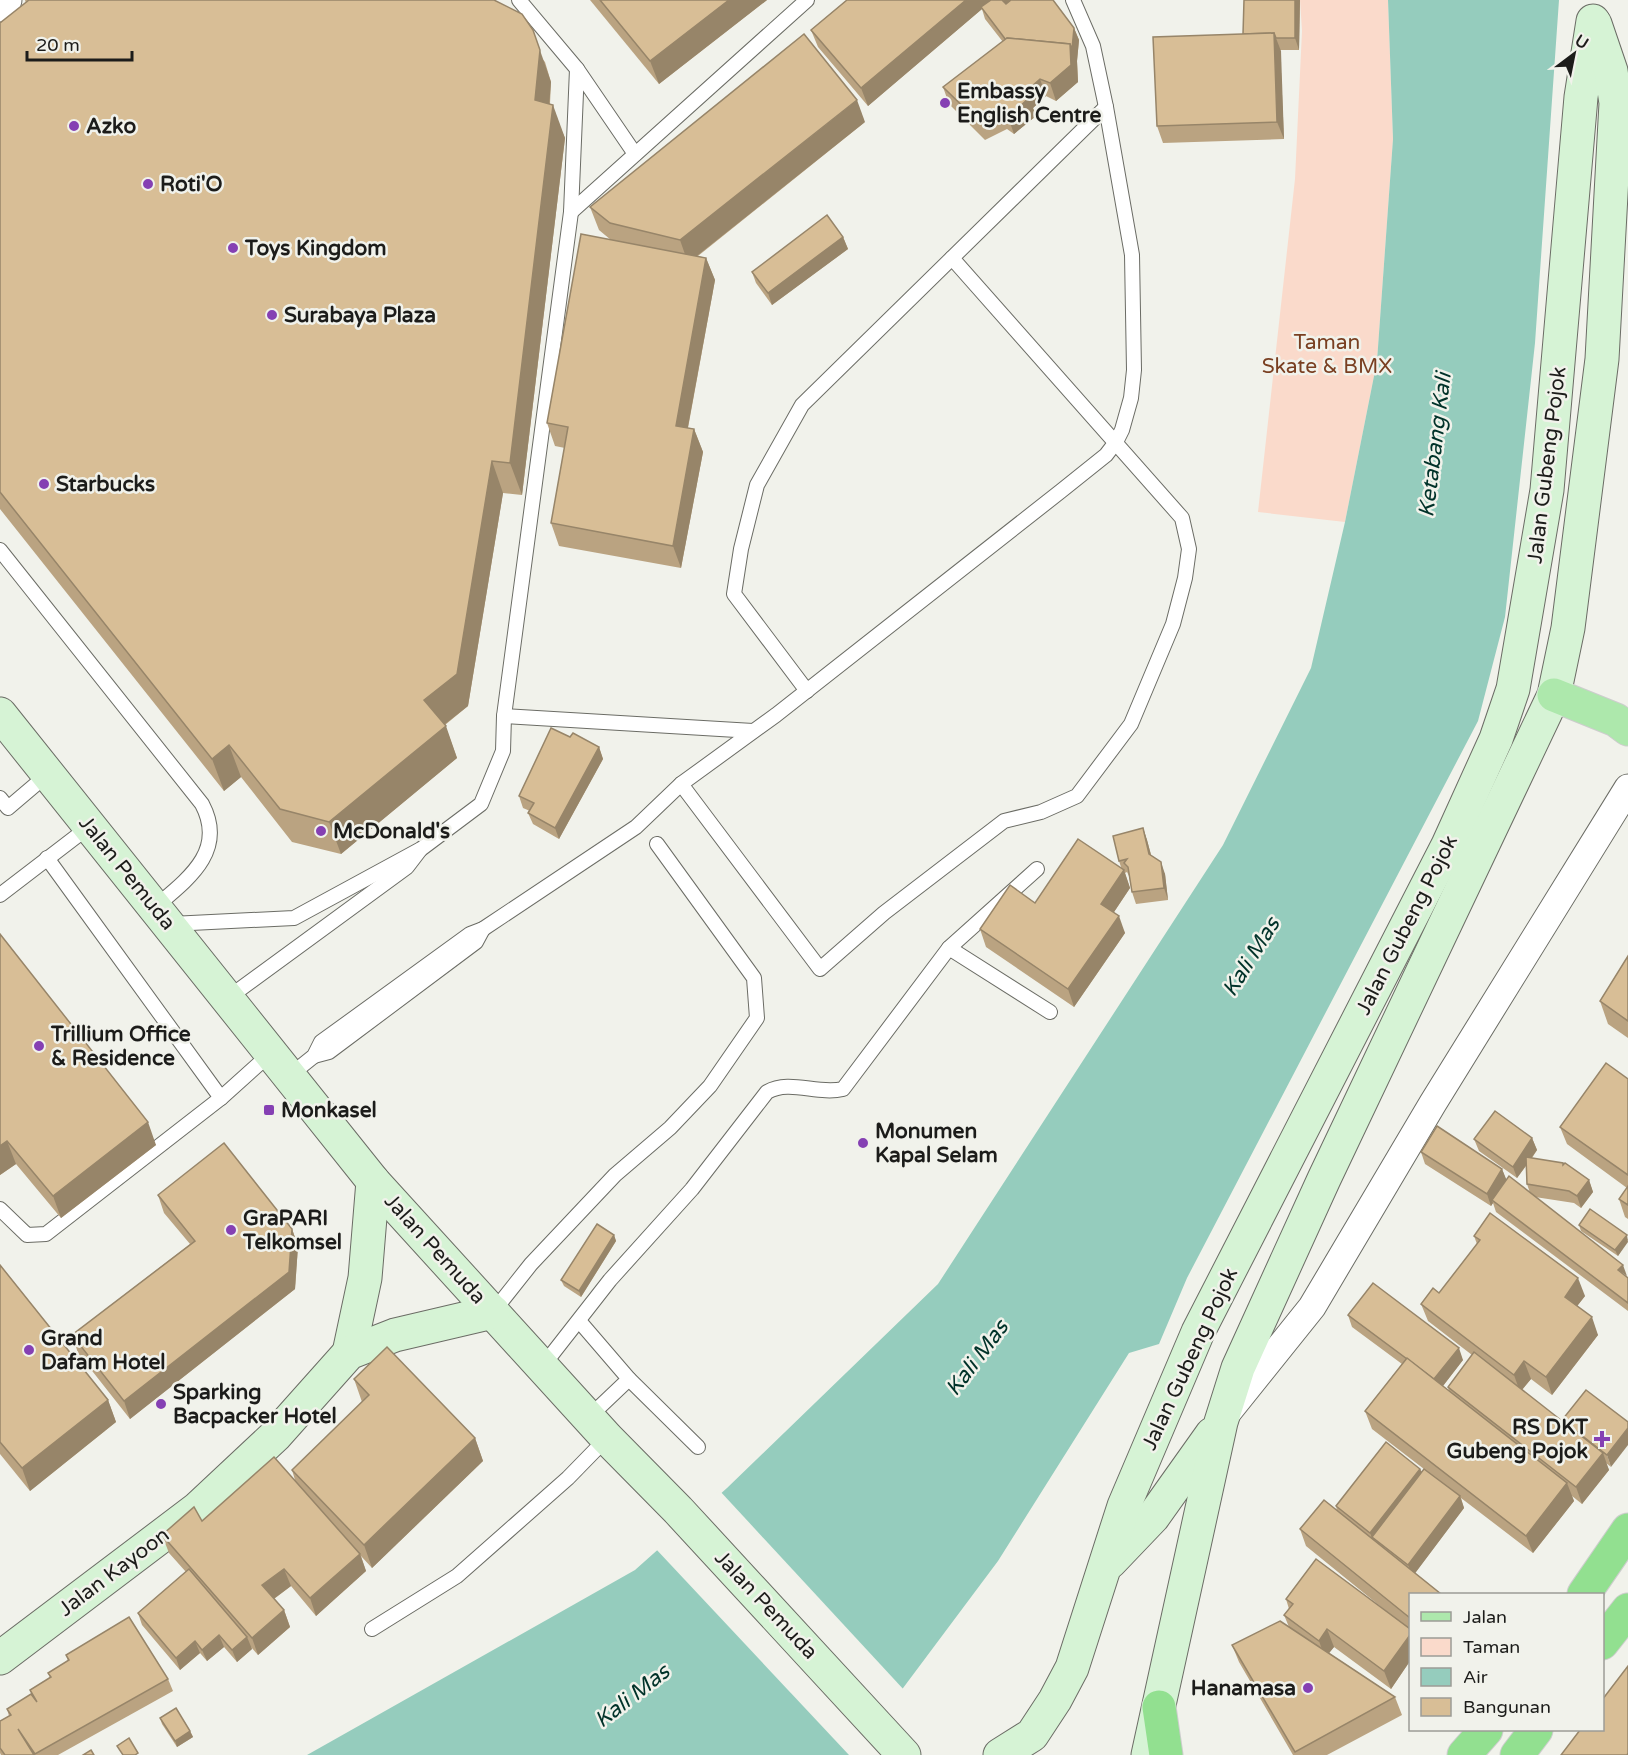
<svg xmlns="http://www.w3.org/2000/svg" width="1628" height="1755" viewBox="0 0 1628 1755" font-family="'Varela Round',sans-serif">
  <rect width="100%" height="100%" fill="#f1f2eb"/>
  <!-- green -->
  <polygon fill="#fadacb" points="1300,0 1388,0 1393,139 1377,361 1345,522 1258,512 1295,179 1302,31"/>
  <!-- water -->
  <polygon fill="#95ccbd" points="1388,0 1559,0 1535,343 1505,617 1478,721 1187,1278 1159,1344 1129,1353 998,1561 853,1755 307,1755 635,1570 727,1488 938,1284 1223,845 1311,668 1345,522 1377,361 1393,139"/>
  <!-- pier -->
  <polygon fill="#f1f2eb" points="719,1490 905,1691 857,1755 849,1755 655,1548"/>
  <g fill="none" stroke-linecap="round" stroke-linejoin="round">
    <defs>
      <g id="service">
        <polyline points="577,69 635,154"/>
        <polyline points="571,212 807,0"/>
        <path d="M0,550L202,804C227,851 188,879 155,907"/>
        <polyline points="807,691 734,594 741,549 757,485 802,405 1106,107"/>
        <polyline points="504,716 753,731"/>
        <polyline points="681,784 820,969 884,913 1004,821 1041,812 1077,796 1131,724 1173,624 1185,578 1189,549 1182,518 952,258"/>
        <polyline points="0,798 8,808 48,774"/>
        <polyline points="47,858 221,1098"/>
        <polyline points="0,895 90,826"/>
        <polyline points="171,924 294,918 421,849 481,804 503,751 504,716 571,212 577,69 519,0"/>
        <polyline points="949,948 1050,1012"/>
        <polyline points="228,998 407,867 420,850"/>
        <polyline points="314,1056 329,1052 476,942 483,929"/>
        <polyline points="289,1076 314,1056 321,1042 470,934 483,929 636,827 681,784 776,715 1061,491 1106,455 1116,442 1122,430 1131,398 1134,370 1132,255 1106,107 1093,46 1073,0"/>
        <polyline points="0,1209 27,1235 46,1234 221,1098 271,1053"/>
        <polyline points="493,1312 531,1264 615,1175 670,1128 710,1086 757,1018 754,978 657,844"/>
        <polyline points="580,1322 629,1379 589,1417"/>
        <path d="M542,1367L610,1280L692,1189L767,1092C790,1079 817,1095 843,1089L949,948L1037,869"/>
        <polyline points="629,1379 698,1447"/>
        <polyline points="372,1629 457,1576 568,1478 607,1438"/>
      </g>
      <polyline id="minor" points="1227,1413 1312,1307 1433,1103 1628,788"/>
      <polyline id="tertiary" points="0,5 5,0"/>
      <g id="secondary">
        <polyline points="0,714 373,1181 607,1438 678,1510 904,1755"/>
        <polyline points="349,1353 365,1278 373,1181"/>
        <polyline points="1110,1562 1153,1517 1212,1434"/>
        <polyline points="0,1658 197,1509 275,1436 349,1353 395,1335 493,1312"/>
        <polyline points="1000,1755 1032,1735 1055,1700 1072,1668 1124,1506 1198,1332 1448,845 1496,739 1513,689 1547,490 1581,97 1593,21"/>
        <polyline points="1148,1755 1221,1422 1238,1368 1324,1179 1554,695 1568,628 1602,359 1616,103 1611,71 1595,24"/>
      </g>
      <polyline id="primary" points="1554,695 1616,720 1628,729"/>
      <g id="trunk">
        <polyline points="1584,1594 1628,1530"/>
        <polyline points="1602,1643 1628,1610"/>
        <polyline points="1159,1707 1166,1755"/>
        <polyline points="1464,1755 1486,1730"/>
        <polyline points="1517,1755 1536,1730"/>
      </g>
    </defs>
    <!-- service casing -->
    <use href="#service" stroke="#6b6c65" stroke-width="16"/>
    <!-- minor casing -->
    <use href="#minor" stroke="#6b6c65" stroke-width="29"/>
    <!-- tertiary casing -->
    <use href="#tertiary" stroke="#6b6c65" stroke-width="35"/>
    <!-- secondary casing -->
    <use href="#secondary" stroke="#6b6c65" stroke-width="35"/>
    <!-- primary casing -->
    <use href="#primary" stroke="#cdcdcd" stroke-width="35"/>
    <!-- trunk casing -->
    <use href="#trunk" stroke="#cdcdcd" stroke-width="35"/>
    <!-- service -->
    <use href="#service" stroke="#fff" stroke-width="14"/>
    <!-- minor -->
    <use href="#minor" stroke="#fff" stroke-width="27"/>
    <!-- tertiary -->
    <use href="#tertiary" stroke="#fff" stroke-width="33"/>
    <!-- secondary -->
    <use href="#secondary" stroke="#d6f3d5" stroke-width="33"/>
    <!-- primary -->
    <use href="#primary" stroke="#ade8ac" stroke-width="33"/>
    <!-- trunk -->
    <use href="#trunk" stroke="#92e090" stroke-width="33"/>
  </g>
  <!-- wall -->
  <g fill="#baa381">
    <polygon points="25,0 494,0 545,62 551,82 550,104 565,138 522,495 503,493 468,706 445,725 457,758 341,854 292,842 241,777 224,791 0,509 0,23 26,3"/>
    <polygon points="590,0 767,0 659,84"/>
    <polygon points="847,0 1053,0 1074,28 1079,40 1077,61 1078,82 1056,101 1046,96 1033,108 1036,116 1014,134 1007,129 985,140 949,104 943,87 1003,42 985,19 982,9 868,106 818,47 811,30"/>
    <polygon points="1244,0 1300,0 1299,50 1280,50 1284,139 1163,143 1157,126 1243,34"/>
    <polygon points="865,122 698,256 706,258 715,280 688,428 694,429 703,452 681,568 559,546 551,523 565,448 555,446 547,423 611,240 599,230 590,207"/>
    <polygon points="843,237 848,249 772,305 756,283 752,272"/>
    <polygon points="570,737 599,747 603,759 559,839 533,824 528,813 530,811 523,808 519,796"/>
    <polygon points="1143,828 1147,840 1151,855 1165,874 1168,900 1136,904 1132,892 1129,876 1127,872 1125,873 1130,888 1114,912 1125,933 1074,1007 986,947 980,929 1035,903 1122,870 1119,861"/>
    <polygon points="0,934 156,1145 61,1218 16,1164 0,1175"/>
    <polygon points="1628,956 1628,1038 1608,1024 1600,1001"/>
    <polygon points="1628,1079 1628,1219 1625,1217 1619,1199 1627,1188 1567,1144 1560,1127"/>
    <polygon points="1532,1138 1537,1150 1532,1158 1564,1165 1589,1180 1593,1192 1581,1208 1574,1203 1535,1197 1628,1278 1628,1311 1496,1212 1493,1203 1491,1206 1425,1164 1421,1152 1502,1169 1506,1180 1530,1193 1527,1184 1526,1166 1517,1178 1479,1151 1474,1139"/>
    <polygon points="158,1195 292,1229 298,1246 295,1289 130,1419 78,1353 72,1335 190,1244 164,1213"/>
    <polygon points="1579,1225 1628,1239 1618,1256 1581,1231"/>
    <polygon points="614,1235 616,1241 581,1297 564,1286 561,1280"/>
    <polygon points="1474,1236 1585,1296 1577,1306 1598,1335 1552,1395 1531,1379 1522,1390 1563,1422 1586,1390 1611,1467 1606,1463 1609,1470 1582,1504 1572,1496 1574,1501 1533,1553 1461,1498 1464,1508 1415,1573 1410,1594 1410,1661 1391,1689 1334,1647 1329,1653 1395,1697 1402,1715 1327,1755 1293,1755 1239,1662 1232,1645 1289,1627 1284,1615 1289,1609 1286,1599 1391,1615 1306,1546 1300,1529 1337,1511 1336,1506 1420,1469 1422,1472 1424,1469 1372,1429 1365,1411 1402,1364 1352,1327 1348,1315 1463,1360 1443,1386 1449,1392 1448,1387 1472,1355 1428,1321 1421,1304 1439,1293 1477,1244"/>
    <polygon points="0,1265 108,1400 116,1422 30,1491 0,1454"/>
    <polygon points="354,1379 475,1438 483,1461 372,1568 361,1556 366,1571 316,1616 291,1586 274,1599 284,1610 290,1627 258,1655 251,1647 252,1649 237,1662 224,1647 207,1661 200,1653 180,1670 142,1625 138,1613 186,1572 169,1553 162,1535 202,1521 295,1480 292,1470 362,1402"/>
    <polygon points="66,1655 168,1679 173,1691 58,1755 1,1755 0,1753 0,1721 9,1716 7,1709 32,1696 30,1690 50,1678 48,1673 68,1661"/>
    <polygon points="160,1718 190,1731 193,1737 177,1747 162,1724"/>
  </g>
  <!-- shaded-wall -->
  <g fill="#978569">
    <polygon points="729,0 767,0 659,84 650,61"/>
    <polygon points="966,0 993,0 981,7 982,9 868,106 861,88"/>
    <polygon points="1003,0 1018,0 1006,10"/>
    <polygon points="1295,0 1300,0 1299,50 1295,38"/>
    <polygon points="1074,28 1079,40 1077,61 1078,82 1056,101 1050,83 1070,44"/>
    <polygon points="533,30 551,82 547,132 535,100"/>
    <polygon points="1274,33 1281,51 1284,139 1277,122"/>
    <polygon points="1040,79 1046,96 1033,108 1036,116 1014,134 1008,117 1024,93"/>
    <polygon points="857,100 865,122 688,263 680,240"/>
    <polygon points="553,105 565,138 522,495 510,463"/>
    <polygon points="843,237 848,249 772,305 768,293"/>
    <polygon points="706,258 715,280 684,448 676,426"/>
    <polygon points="694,429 703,452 681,568 673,546"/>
    <polygon points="492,461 503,493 468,706 435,732 424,700"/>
    <polygon points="446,726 457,758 341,854 329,822"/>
    <polygon points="229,745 241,777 224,791 212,759"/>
    <polygon points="599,747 603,759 559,839 555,828"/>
    <polygon points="1143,828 1147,840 1154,866 1149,854"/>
    <polygon points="1161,862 1165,874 1168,900 1164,888"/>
    <polygon points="1124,870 1130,888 1108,921 1101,904"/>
    <polygon points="1119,916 1125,933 1074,1007 1068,989"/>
    <polygon points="148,1122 156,1145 61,1218 53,1196"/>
    <polygon points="1532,1138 1537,1150 1517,1178 1513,1167"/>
    <polygon points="7,1141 16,1164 0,1175 0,1146"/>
    <polygon points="1502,1169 1507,1181 1492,1200 1493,1203 1491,1206 1487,1194"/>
    <polygon points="1589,1180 1593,1192 1581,1208 1577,1196"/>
    <polygon points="292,1229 298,1246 295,1289 130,1419 124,1401"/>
    <polygon points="614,1235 616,1241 581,1297 579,1291"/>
    <polygon points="1627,1235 1628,1242 1618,1256 1615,1250"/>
    <polygon points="1623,1265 1627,1276 1618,1270"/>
    <polygon points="1578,1278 1585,1296 1571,1314 1565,1297"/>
    <polygon points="1592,1317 1598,1335 1552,1395 1546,1377"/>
    <polygon points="1459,1348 1463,1360 1439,1391 1434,1379"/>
    <polygon points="1524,1361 1531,1379 1520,1392 1514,1375"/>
    <polygon points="108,1400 116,1422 30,1491 22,1468"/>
    <polygon points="1628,1428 1628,1445 1611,1467 1607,1455"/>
    <polygon points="475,1438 483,1461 372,1568 364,1545"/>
    <polygon points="1603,1453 1609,1470 1582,1504 1576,1487"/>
    <polygon points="1420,1469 1425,1480 1372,1537 1375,1545 1370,1533"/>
    <polygon points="1567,1483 1574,1501 1533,1553 1526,1536"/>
    <polygon points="1460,1496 1464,1508 1413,1576 1408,1565"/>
    <polygon points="360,1554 366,1571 316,1616 310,1598"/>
    <polygon points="284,1569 291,1586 268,1603 262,1585"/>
    <polygon points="284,1610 290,1627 258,1655 252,1638"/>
    <polygon points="1327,1629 1334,1647 1325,1658 1319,1641"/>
    <polygon points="219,1635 224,1647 207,1661 202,1650"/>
    <polygon points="1410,1635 1410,1661 1391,1689 1384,1671"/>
    <polygon points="247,1637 252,1649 237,1662 232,1650"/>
    <polygon points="195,1641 200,1653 180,1670 176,1658"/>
    <polygon points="190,1731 193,1737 177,1747 175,1741"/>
  </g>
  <!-- building -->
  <g fill="#d8be96" stroke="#978569" stroke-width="1.5">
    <polygon points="29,0 494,0 522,14 533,30 540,50 535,100 553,105 510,463 492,461 457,674 424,700 446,726 329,822 280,809 229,745 212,759 0,492 0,23"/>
    <polygon points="600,0 729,0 650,61"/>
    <polygon points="847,0 966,0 861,88 811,30"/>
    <polygon points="991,0 1002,0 1006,4 1011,0 1053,0 1074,28 1072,49 1070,44 1007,38 1006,40 981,7"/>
    <polygon points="1244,0 1295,0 1295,38 1276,38 1274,33 1243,34"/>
    <polygon points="1274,33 1277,122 1157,126 1153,37"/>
    <polygon points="804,34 857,100 680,240 610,223 590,207"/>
    <polygon points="1007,38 1070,44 1071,65 1050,83 1040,79 1024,93 1029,98 1008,117 1000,112 979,122 943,87"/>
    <polygon points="827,215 843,237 768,293 752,272"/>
    <polygon points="581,234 706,258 676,426 694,429 673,546 551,523 568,427 547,423"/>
    <polygon points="551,728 570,737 573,733 599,747 555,828 528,813 534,803 519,796"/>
    <polygon points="1143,828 1149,854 1161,862 1164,888 1132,892 1128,867 1124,863 1127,859 1119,861 1113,836"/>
    <polygon points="1078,839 1124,870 1101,904 1119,916 1068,989 980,929 1010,885 1035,903"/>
    <polygon points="0,934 148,1122 53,1196 7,1141 0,1146"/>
    <polygon points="1628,956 1628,1021 1600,1001"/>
    <polygon points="1606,1063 1628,1079 1628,1175 1560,1127"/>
    <polygon points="1495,1111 1532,1138 1513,1167 1474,1139"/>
    <polygon points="1437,1126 1502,1169 1487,1194 1421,1152"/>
    <polygon points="224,1143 292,1229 289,1272 124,1401 72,1335 195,1241 158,1195"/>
    <polygon points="1526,1157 1563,1163 1563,1165 1565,1163 1589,1180 1577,1196 1569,1191 1527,1184"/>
    <polygon points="1509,1176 1623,1265 1618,1270 1628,1278 1628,1303 1492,1200"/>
    <polygon points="1628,1186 1628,1205 1619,1199"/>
    <polygon points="1590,1209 1627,1235 1615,1250 1579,1225"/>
    <polygon points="1490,1213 1578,1278 1565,1297 1592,1317 1546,1377 1524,1361 1514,1375 1421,1304 1433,1288 1439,1293 1480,1240 1474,1236"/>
    <polygon points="597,1224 614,1235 579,1291 561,1280"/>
    <polygon points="0,1265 108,1400 22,1468 0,1442"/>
    <polygon points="1373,1283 1459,1348 1434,1379 1348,1315"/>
    <polygon points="387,1347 475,1438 364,1545 292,1470 369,1395 354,1379"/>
    <polygon points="1474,1352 1603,1453 1576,1487 1448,1387"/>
    <polygon points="1407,1358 1567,1483 1526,1536 1365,1411"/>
    <polygon points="1586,1390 1628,1422 1628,1428 1607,1455 1562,1420"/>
    <polygon points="1386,1442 1420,1469 1370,1533 1336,1506"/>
    <polygon points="274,1457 360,1554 310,1598 284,1569 262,1585 284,1610 252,1638 162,1535 194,1507 202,1521"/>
    <polygon points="1424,1469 1460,1496 1408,1565 1372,1537"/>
    <polygon points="1324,1500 1441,1594 1410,1594 1410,1618 1300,1529"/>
    <polygon points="1316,1559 1410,1629 1410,1635 1384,1671 1327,1629 1319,1641 1284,1615 1293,1604 1286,1599"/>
    <polygon points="189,1569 247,1637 232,1650 219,1635 202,1650 195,1641 176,1658 138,1613"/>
    <polygon points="129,1617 168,1679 35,1754 18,1729 34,1755 5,1755 0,1748 0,1721 11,1715 7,1709 31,1694 37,1702 30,1690 51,1677 48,1673 69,1660 66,1655"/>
    <polygon points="1280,1621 1395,1697 1295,1752 1232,1645"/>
    <polygon points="1628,1666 1628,1753 1627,1755 1561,1755 1580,1730 1602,1730 1602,1700"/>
    <polygon points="176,1708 190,1731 175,1741 160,1718"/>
    <polygon points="129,1738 138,1753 135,1755 123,1755 117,1746"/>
    <polygon points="91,1750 94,1755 83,1755"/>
  </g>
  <!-- markers -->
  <g fill="#8540b3" stroke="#f1f2eb" stroke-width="2">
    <circle cx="945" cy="103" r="6"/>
    <circle cx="74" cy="126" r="6"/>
    <circle cx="148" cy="184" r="6"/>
    <circle cx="233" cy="248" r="6"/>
    <circle cx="272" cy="315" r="6"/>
    <circle cx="44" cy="484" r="6"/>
    <circle cx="321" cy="831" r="6"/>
    <circle cx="39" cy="1046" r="6"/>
    <rect x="263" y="1104" width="12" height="12" rx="3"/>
    <circle cx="863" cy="1143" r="6"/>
    <circle cx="231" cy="1230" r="6"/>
    <circle cx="29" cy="1350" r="6"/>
    <circle cx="161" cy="1404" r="6"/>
    <path d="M1599 1430h6v6h6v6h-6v6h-6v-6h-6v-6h6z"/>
    <circle cx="1308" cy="1688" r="6"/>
  </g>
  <g text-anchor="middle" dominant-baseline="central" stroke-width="5" stroke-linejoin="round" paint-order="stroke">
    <!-- poi labels -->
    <g font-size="21" font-weight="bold" fill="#1c1c1a" stroke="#f1f2eb" text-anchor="start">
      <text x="957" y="91">Embassy<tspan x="957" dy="24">English Centre</tspan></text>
      <text x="86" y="126">Azko</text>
      <text x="160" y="184">Roti'O</text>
      <text x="245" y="248">Toys Kingdom</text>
      <text x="284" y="315">Surabaya Plaza</text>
      <text x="56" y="484">Starbucks</text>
      <text x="333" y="831">McDonald's</text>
      <text x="51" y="1034">Trillium Office<tspan x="51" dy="24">&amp; Residence</tspan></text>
      <text x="281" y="1110">Monkasel</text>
      <text x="875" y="1131">Monumen<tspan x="875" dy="24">Kapal Selam</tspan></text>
      <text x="243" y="1218">GraPARI<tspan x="243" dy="24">Telkomsel</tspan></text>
      <text x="41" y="1338">Grand<tspan x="41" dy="24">Dafam Hotel</tspan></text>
      <text x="173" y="1392">Sparking<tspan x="173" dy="24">Bacpacker Hotel</tspan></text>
      <text x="1588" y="1427" text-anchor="end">RS DKT<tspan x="1588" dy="24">Gubeng Pojok</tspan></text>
      <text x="1296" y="1688" text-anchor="end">Hanamasa</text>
    </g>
    <!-- park labels -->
    <g font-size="21" fill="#793f21" stroke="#f1f2eb">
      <text x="1327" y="342">Taman<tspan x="1327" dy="24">Skate &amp; BMX</tspan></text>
    </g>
    <!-- street labels -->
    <g font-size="21" fill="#1c1c1a" stroke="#f1f2eb">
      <text transform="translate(1547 465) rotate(-83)">Jalan Gubeng Pojok</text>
      <text transform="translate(127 873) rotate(51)">Jalan Pemuda</text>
      <text transform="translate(1407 925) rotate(-63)">Jalan Gubeng Pojok</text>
      <text transform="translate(435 1249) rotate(48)">Jalan Pemuda</text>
      <text transform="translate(1190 1359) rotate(-65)">Jalan Gubeng Pojok</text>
      <text transform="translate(114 1572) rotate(-37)">Jalan Kayoon</text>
      <text transform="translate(766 1605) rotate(47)">Jalan Pemuda</text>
    </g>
    <!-- water labels -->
    <g font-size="22" font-style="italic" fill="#003229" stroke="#f1f2eb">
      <text transform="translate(1435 445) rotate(-83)">Ketabang Kali</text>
      <text transform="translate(1251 957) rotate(-58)">Kali Mas</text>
      <text transform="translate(977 1358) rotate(-53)">Kali Mas</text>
      <text transform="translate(632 1696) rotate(-38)">Kali Mas</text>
    </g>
  </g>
  <!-- legend -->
  <rect x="1409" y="1593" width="195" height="138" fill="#f1f2eb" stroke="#9c9c97" stroke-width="1.5"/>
  <rect x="1421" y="1612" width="30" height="9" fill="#ade8ac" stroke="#9c9c97" stroke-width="1.5"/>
  <text x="1463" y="1623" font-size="18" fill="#1c1c1a">Jalan</text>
  <rect x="1421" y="1638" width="30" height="18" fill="#fadacb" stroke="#9c9c97" stroke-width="1.5"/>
  <text x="1463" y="1653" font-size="18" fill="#1c1c1a">Taman</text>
  <rect x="1421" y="1668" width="30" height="18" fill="#95ccbd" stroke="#9c9c97" stroke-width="1.5"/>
  <text x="1463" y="1683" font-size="18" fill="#1c1c1a">Air</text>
  <rect x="1421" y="1698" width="30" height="18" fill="#d8be96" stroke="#9c9c97" stroke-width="1.5"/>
  <text x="1463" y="1713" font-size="18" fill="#1c1c1a">Bangunan</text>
  <!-- north arrow -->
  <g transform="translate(1574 54) rotate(32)" stroke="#f1f2eb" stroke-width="4.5" paint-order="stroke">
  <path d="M0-4.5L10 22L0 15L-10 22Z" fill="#1c1c1a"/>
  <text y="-9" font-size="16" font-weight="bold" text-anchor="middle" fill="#1c1c1a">U</text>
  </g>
  <!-- scale -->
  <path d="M27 51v9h105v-9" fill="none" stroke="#1c1c1a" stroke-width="3"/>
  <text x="36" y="51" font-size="18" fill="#1c1c1a" stroke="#f1f2eb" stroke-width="4.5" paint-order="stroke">20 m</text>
</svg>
